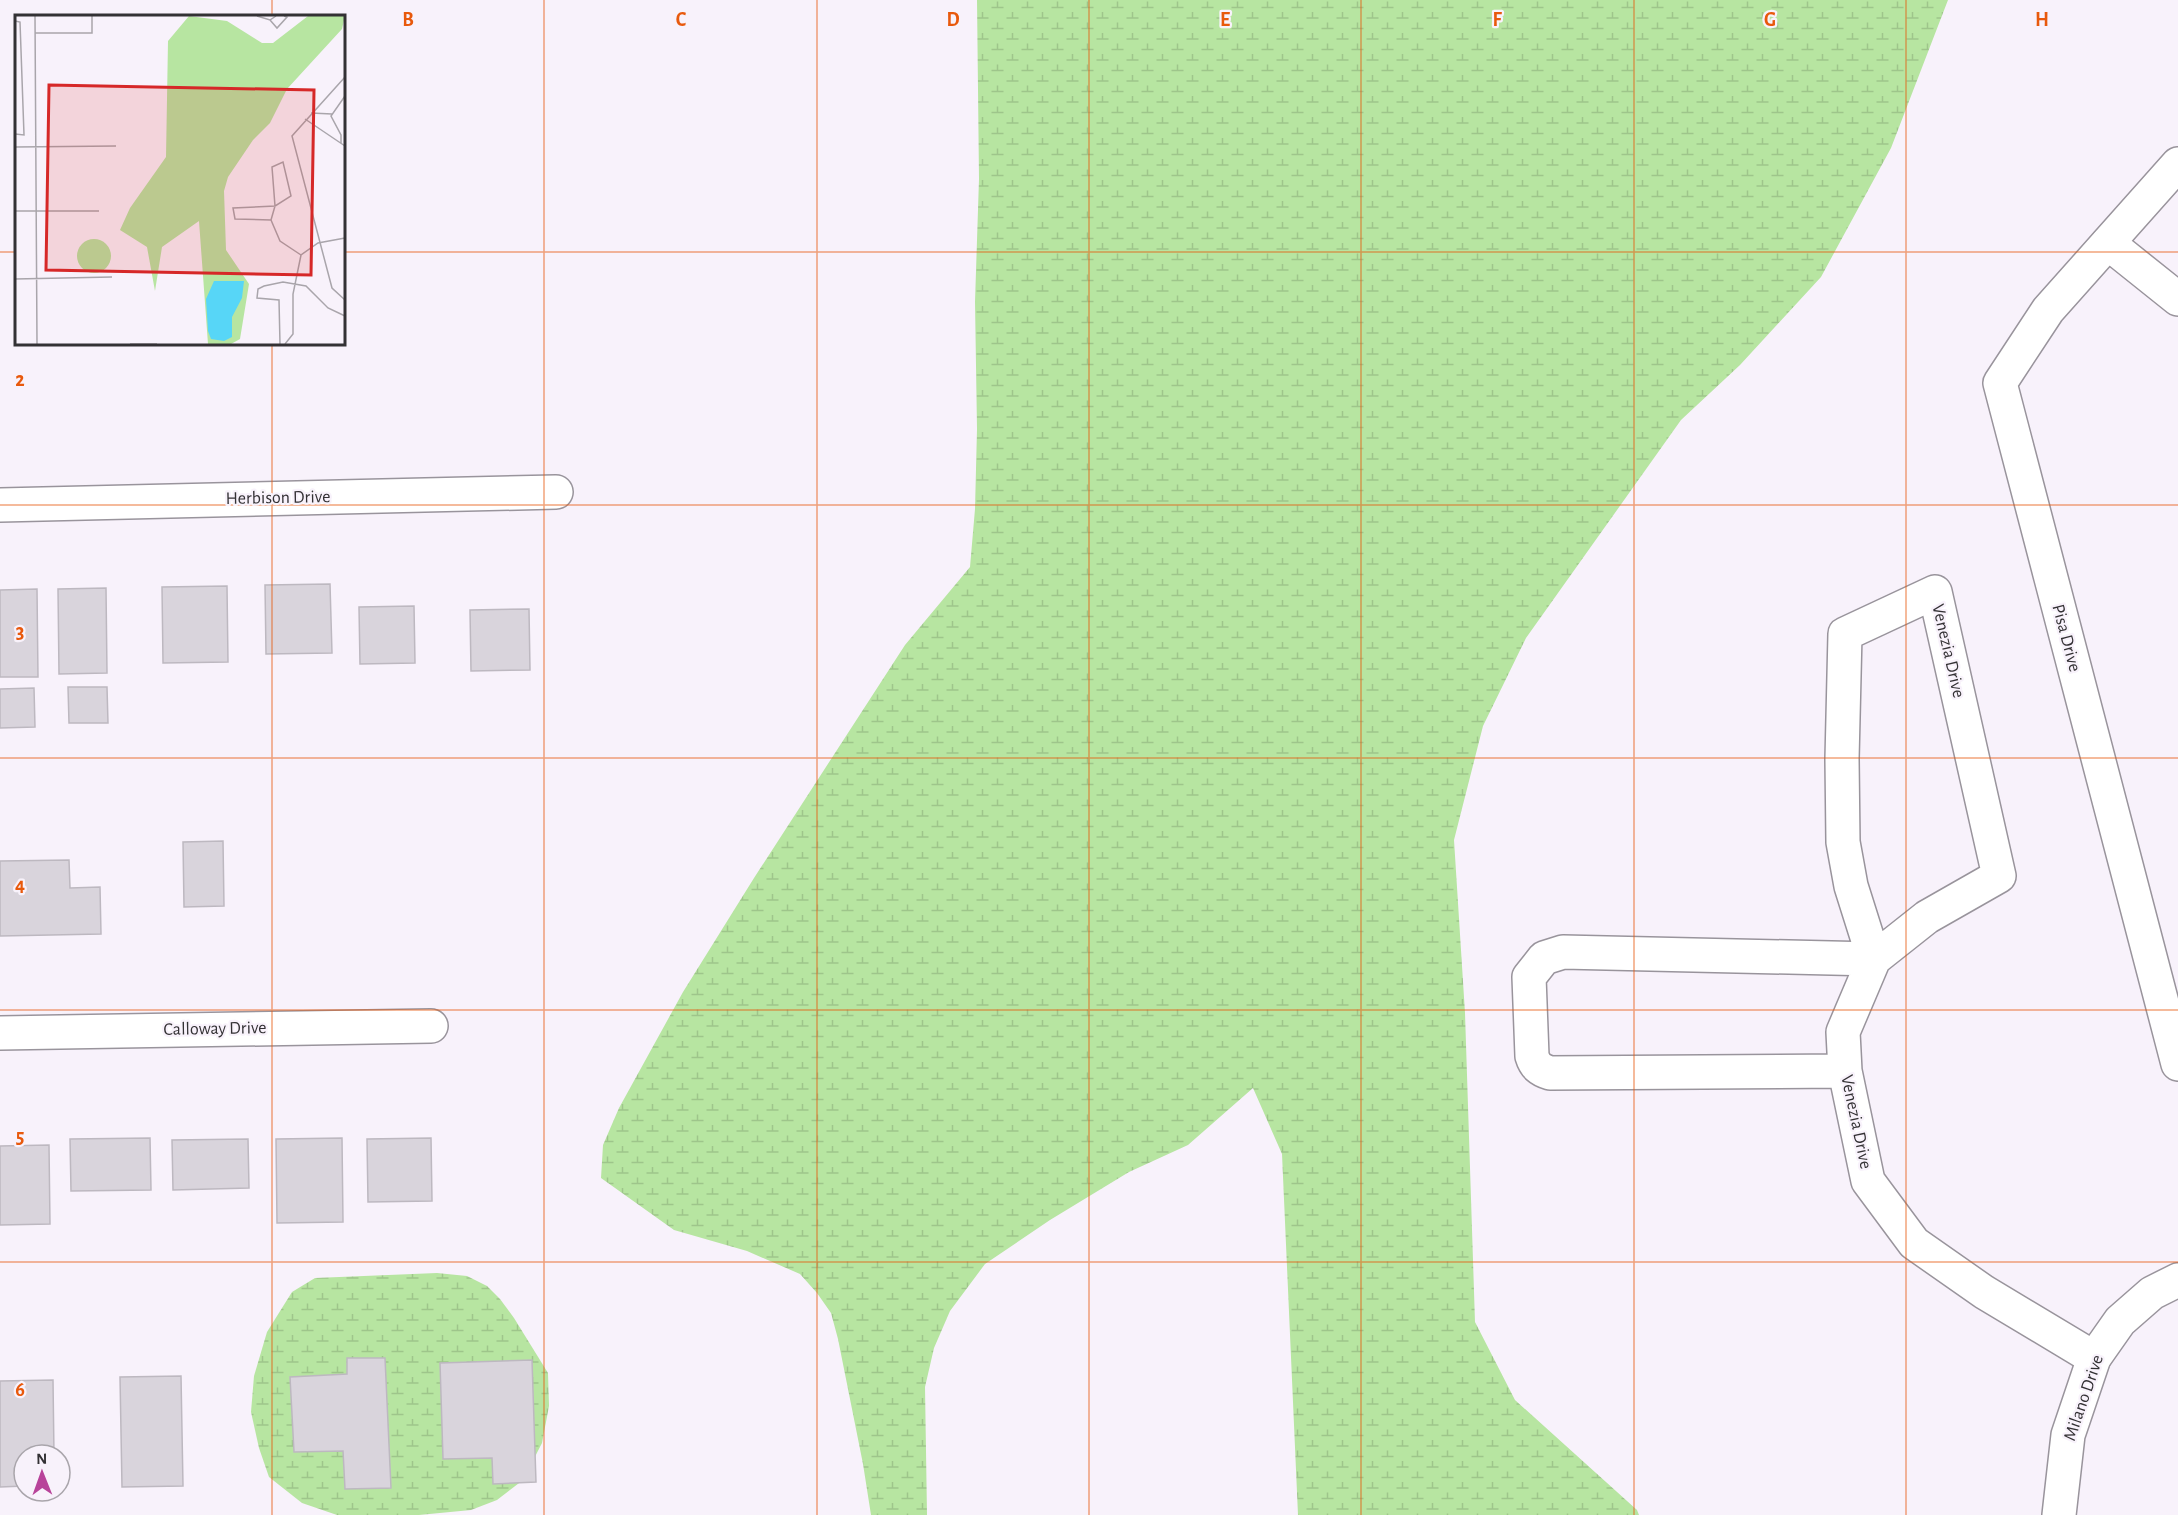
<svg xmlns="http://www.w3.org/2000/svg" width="2178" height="1515" viewBox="0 0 2178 1515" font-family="'Alegreya Sans',sans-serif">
  <defs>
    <pattern id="wetland-marsh" width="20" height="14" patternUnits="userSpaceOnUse" patternTransform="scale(1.5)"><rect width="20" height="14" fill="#b7e5a1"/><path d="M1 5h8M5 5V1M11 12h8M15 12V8" fill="none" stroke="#9ec58b"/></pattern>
  </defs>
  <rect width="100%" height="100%" fill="#f8f2fb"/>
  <!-- wetland -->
  <g fill="url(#wetland-marsh)">
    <polygon points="977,0 1948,0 1891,148 1821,277 1740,365 1681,420 1526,638 1483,726 1454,840 1465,1013 1475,1322 1515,1400 1637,1510 1639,1515 1298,1515 1282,1154 1253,1088 1188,1145 1129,1172 1050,1220 985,1264 950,1311 934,1348 925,1387 927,1515 871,1515 863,1464 838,1339 831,1313 817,1293 800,1274 747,1251 674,1230 601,1178 603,1145 619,1108 683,992 754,878 905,645 970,567 975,509 977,429 975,302 979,179"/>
    <polygon points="437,1273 467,1276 487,1286 500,1299 514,1318 548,1373 549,1406 542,1443 523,1480 497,1500 471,1510 419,1515 337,1515 302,1503 269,1477 259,1448 251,1412 254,1376 267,1332 292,1292 315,1278"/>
  </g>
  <!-- building -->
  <g fill="#d9d4dc" stroke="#bdb8c0" stroke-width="1.5">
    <polygon points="330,584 332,653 266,654 265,585"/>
    <polygon points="227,586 228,662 163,663 162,587"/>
    <polygon points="106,588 107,673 59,674 58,589"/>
    <polygon points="37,589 38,677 0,677 0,590"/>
    <polygon points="414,606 415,663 360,664 359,607"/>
    <polygon points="529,609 530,670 471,671 470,610"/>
    <polygon points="68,687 107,687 108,723 69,723"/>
    <polygon points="34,688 35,727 0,728 0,689"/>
    <polygon points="223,841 224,906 184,907 183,842"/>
    <polygon points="69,860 70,888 100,887 101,934 0,936 0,861"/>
    <polygon points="150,1138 151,1190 71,1191 70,1139"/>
    <polygon points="342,1138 343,1222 277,1223 276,1139"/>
    <polygon points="431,1138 432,1201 368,1202 367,1139"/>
    <polygon points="248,1139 249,1188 173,1190 172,1140"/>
    <polygon points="49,1145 50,1224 0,1225 0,1146"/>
    <polygon points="347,1358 385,1358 391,1488 345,1489 343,1451 294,1452 290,1377 347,1374"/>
    <polygon points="532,1360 536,1482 493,1484 492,1458 443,1459 440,1363"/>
    <polygon points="181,1376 183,1486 122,1487 120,1377"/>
    <polygon points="53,1380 54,1455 24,1455 24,1486 0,1487 0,1381"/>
  </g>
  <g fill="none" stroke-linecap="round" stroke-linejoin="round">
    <defs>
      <g id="minor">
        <polyline points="2178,164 2048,310 2000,383 2178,1064"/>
        <polyline points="2108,243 2178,299"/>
        <polyline points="0,505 556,492"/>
        <polyline points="0,1033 431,1026"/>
        <path d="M1845,1071L1550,1073C1540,1070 1535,1066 1532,1056L1529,977L1544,958L1563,952L1874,959L1851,886L1843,842L1842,759L1845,634L1935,592L1999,876L1927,917L1874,959L1843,1032L1845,1071L1868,1181L1914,1243L1984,1292L2094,1358"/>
        <polyline points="2059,1515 2068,1435 2094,1358 2120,1321 2152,1293 2178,1280"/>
      </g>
    </defs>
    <!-- minor casing -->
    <use href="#minor" stroke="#99949c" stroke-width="36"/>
    <!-- minor -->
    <use href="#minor" stroke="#fff" stroke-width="33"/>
  </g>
  <!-- grid -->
  <path fill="none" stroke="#e8590c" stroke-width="1.5" stroke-opacity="0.55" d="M272,0V16M544,0V1515M817,0V1515M1089,0V1515M1361,0V1515M1634,0V1515M1906,0V1515M0,252H16M344,252H2178M272,344V1515M0,505H2178M0,758H2178M0,1010H2178M0,1262H2178"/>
  <g text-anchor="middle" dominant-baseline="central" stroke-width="4.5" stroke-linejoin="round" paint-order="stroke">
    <!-- street labels -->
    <g font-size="18" fill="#333134" stroke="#f8f2fb">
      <text transform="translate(278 498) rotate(-1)">Herbison Drive</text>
      <text transform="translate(2066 638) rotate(75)">Pisa Drive</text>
      <text transform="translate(1948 651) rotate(77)">Venezia Drive</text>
      <text transform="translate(215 1029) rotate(-1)">Calloway Drive</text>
      <text transform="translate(1856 1122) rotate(78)">Venezia Drive</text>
      <text transform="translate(2084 1398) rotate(-71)">Milano Drive</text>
    </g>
  </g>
  <!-- overview -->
  <g transform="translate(15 15)">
    <rect width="330" height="330" fill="#f8f2fb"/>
    <path d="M174,1L212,6L247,28H258L293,1H330L327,14L272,74L255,108L238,125L213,162L209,176L211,235L234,269L225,324L216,329H193L184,206L147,232L140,276L132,232L105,215L115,193L151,142L153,26ZM62 241a17 17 0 1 1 34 0a17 17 0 1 1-34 0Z" fill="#b7e5a1"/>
    <path d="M199,266H229L227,283L217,302V322L209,326L196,324L193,316L191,284Z" fill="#57d6f7"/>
    <path fill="none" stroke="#a9a5ab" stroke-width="1.5" d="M20,1L22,329M242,1L255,5L261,1M255,5L262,13L272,2L269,1M0,6L5,7L9,120L0,119M20,18H77V1M330,62L277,121L317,273L330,285M296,98L317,99M290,104L330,131M326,128V120L316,101L330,81M0,132L101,131M0,196H84M256,205L220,204L218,193L260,191L257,152L268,147L276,181L260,191L256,205L265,226L286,240M0,264L97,262M115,329H142M265,329L264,285L242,283L243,274L249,271L268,267L291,271L313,293L330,301M270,329L278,319V279L286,240L303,228L330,223"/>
    <path fill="#d62828" fill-opacity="0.15" stroke="#d62828" stroke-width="3" d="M34,70L299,75L296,260L31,255Z"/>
    <rect width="330" height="330" fill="none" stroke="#333134" stroke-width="3"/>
  </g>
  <g font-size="20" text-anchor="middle" font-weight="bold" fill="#e8590c" stroke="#f8f2fb" stroke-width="4.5" stroke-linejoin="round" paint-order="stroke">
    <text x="408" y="26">B</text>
    <text x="681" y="26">C</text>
    <text x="953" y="26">D</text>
    <text x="1225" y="26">E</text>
    <text x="1497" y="26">F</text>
    <text x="1770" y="26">G</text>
    <text x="2042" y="26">H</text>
    <text x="20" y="386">2</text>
    <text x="20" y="638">3</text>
    <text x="20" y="891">4</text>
    <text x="20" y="1143">5</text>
    <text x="20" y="1396">6</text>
  </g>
  <!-- north arrow -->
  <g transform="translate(42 1473) rotate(359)"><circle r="28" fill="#f8f2fb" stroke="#a9a5ab" stroke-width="1.5"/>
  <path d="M0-4.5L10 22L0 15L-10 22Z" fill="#b8439a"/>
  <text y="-9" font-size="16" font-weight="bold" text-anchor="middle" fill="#333134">N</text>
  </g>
</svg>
